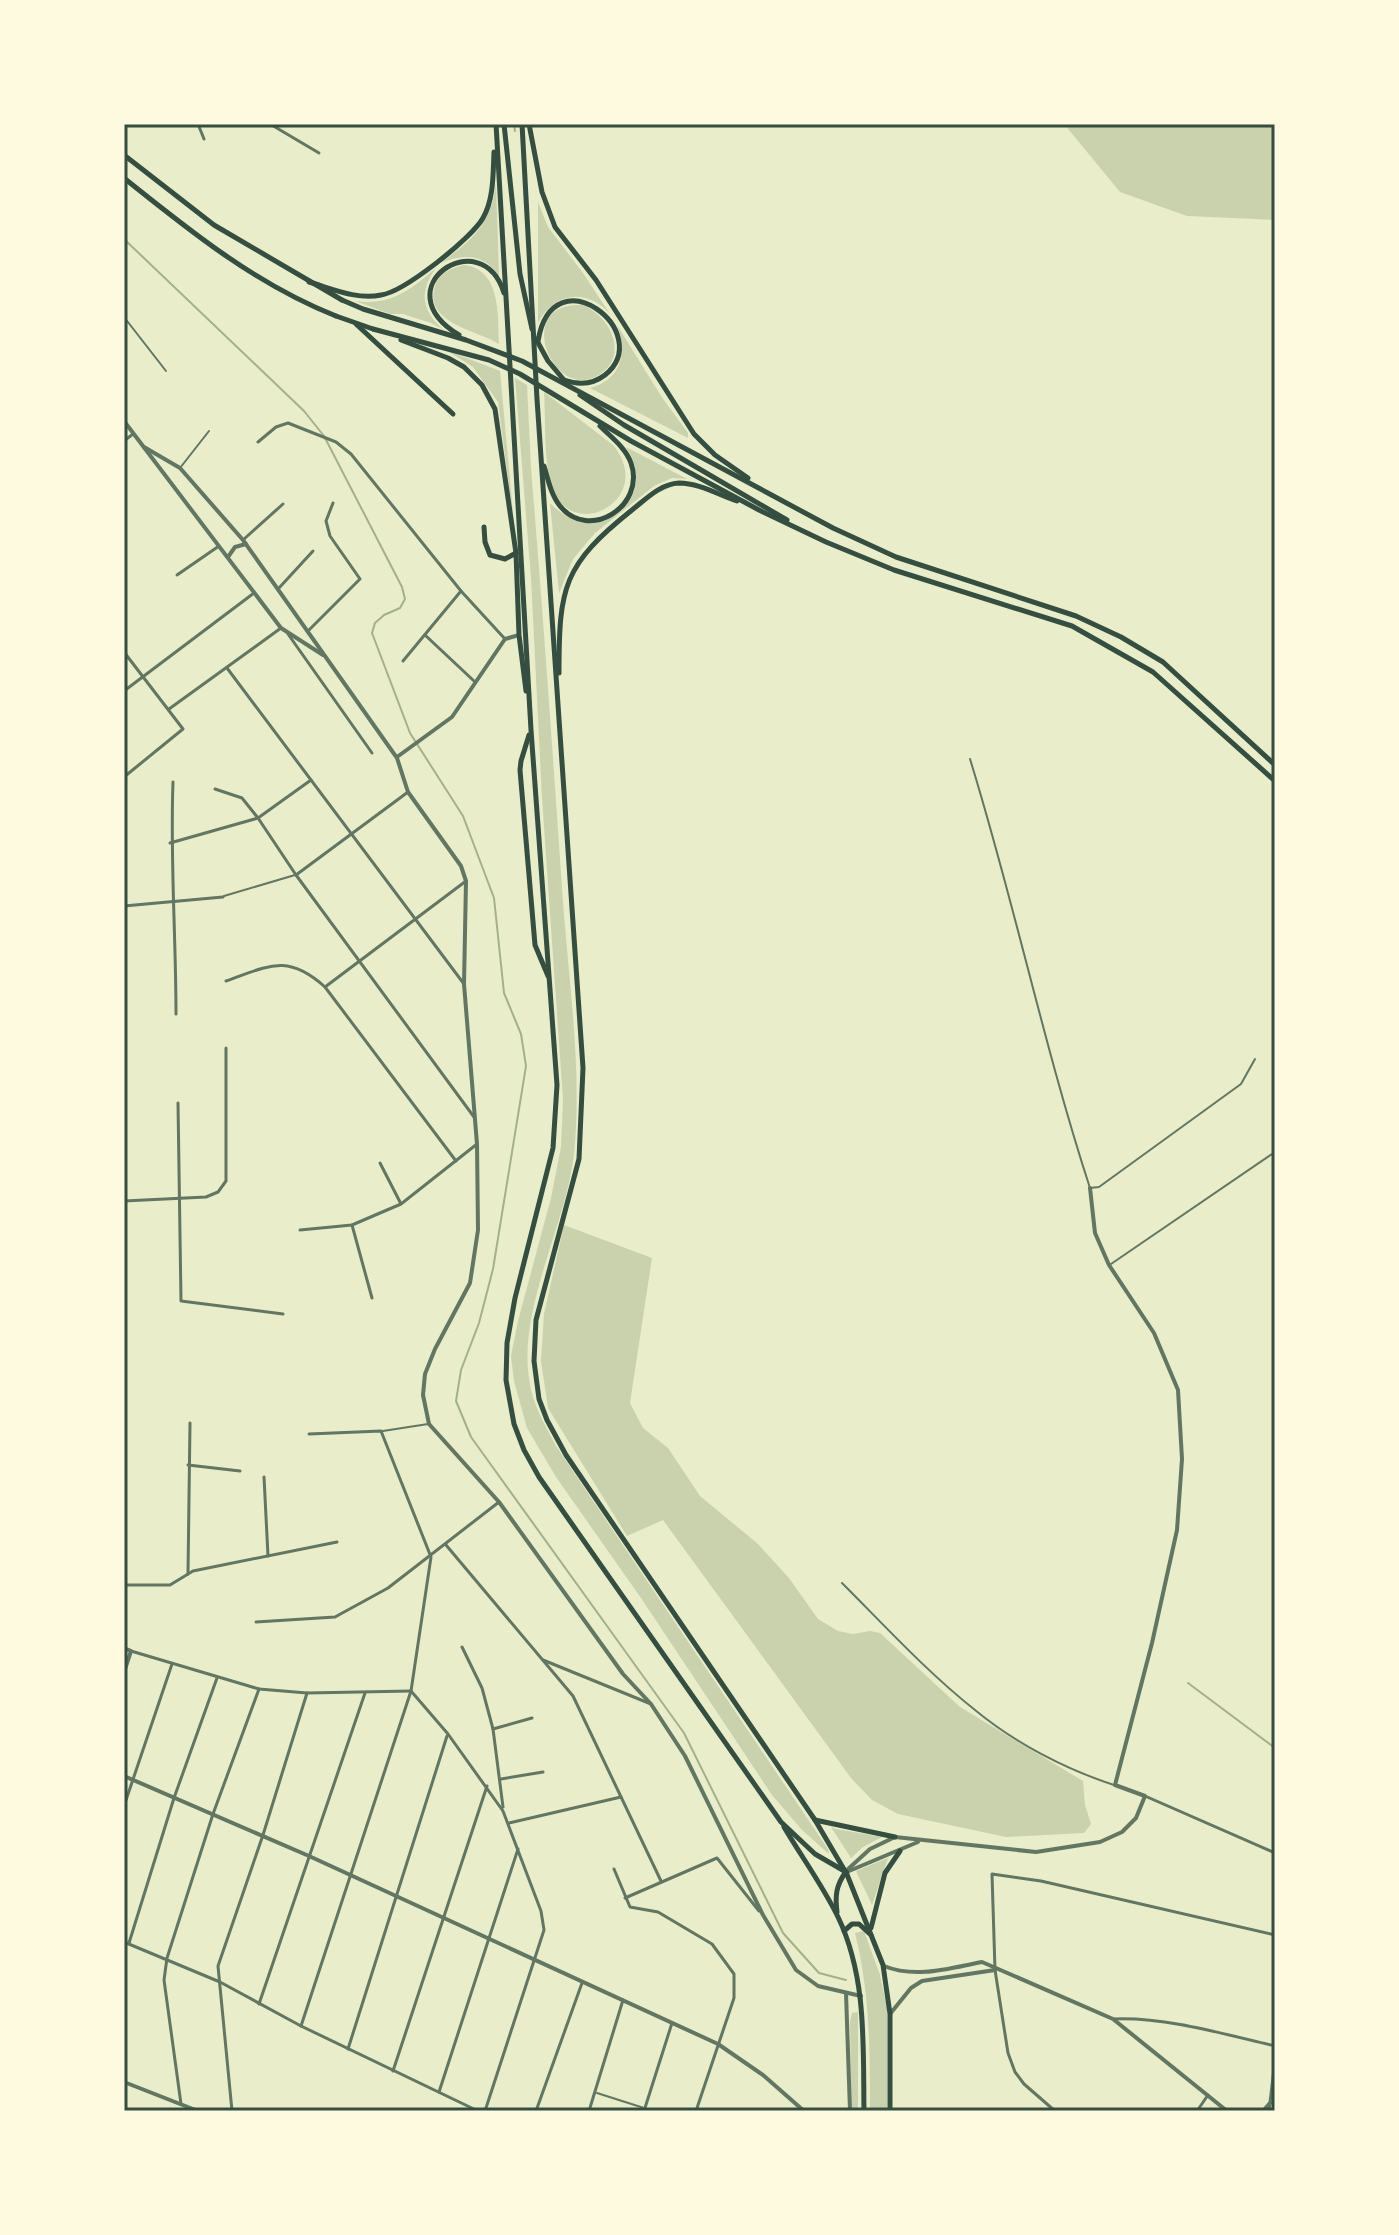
<svg xmlns="http://www.w3.org/2000/svg" width="1399" height="2235" viewBox="0 0 1399 2235" font-family="'Titillium Web',sans-serif">
  <rect width="100%" height="100%" fill="#e9edc9"/>
  <!-- green -->
  <g fill="#cad2ad">
    <polygon points="1064,124 1275,124 1275,220 1187,216 1120,192"/>
    <path d="M496,183L499,276C485,254 463,253 441,263C473,239 491,225 496,183Z"/>
    <path d="M538,202L548,227L583,273L610,314C587,288 554,292 538,323Z"/>
    <path d="M464,265C501,269 498,316 499,344C477,330 423,323 435,286C439,273 451,268 464,265Z"/>
    <path d="M436,268C419,291 421,311 444,330L431,323L403,314H390L355,301C391,306 410,290 436,268Z"/>
    <path d="M582,305C610,315 631,357 597,376C552,401 512,302 582,305Z"/>
    <path d="M617,325L661,396L688,433V438L590,388C621,380 628,353 617,325Z"/>
    <polygon points="446,350 500,371 514,524 498,402 473,367"/>
    <path d="M515,378L527,385L531,468C543,613 553,758 563,902C569,982 581,1063 575,1143C570,1225 509,1317 533,1397C538,1414 548,1430 556,1446L828,1849L829,1854L802,1830L772,1795L641,1598L556,1477L527,1428L514,1381L511,1356L518,1321L551,1198L561,1147L563,1100L542,798L531,578Z"/>
    <path d="M544,392L613,445C656,498 576,542 554,492C543,466 546,421 544,392Z"/>
    <path d="M626,447L687,479L672,478L654,486L595,533L573,559L559,593L550,503C595,550 662,500 626,447Z"/>
    <polygon points="564,1225 652,1258 630,1403 643,1428 668,1448 700,1496 758,1544 789,1578 818,1619 838,1631 853,1634 870,1631 880,1633 960,1707 1083,1781 1085,1805 1091,1824 1084,1833 1006,1837 898,1814 872,1800 851,1778 663,1520 627,1536 548,1408 541,1361 544,1314"/>
    <polygon points="831,1827 836,1829 882,1837 863,1847 851,1858"/>
    <polygon points="888,1858 872,1905 856,1871"/>
    <path d="M864,1931L880,1975L887,2008V2111H870C870,2050 870,1993 855,1933Z"/>
    <polygon points="858,2012 858,2111 851,2111 850,2021 852,2013"/>
  </g>
  <g fill="none" stroke-linecap="round" stroke-linejoin="round">
    <!-- stream -->
    <g stroke="#a3b18a" stroke-width="2">
      <polyline points="514,124 515,131"/>
      <polyline points="124,239 304,411 324,436 402,587 405,599 400,608 384,615 375,623 372,633 410,733 463,816 494,898 504,993 521,1034 526,1066 493,1269 479,1323 461,1370 456,1401 471,1437 684,1733 783,1933 819,1973 846,1980"/>
      <polyline points="1188,1683 1275,1748"/>
    </g>
    <!-- service -->
    <g stroke="#617663" stroke-width="2">
      <polyline points="124,317 166,371"/>
      <polyline points="180,468 209,431"/>
      <path d="M970,759C1014,901 1044,1047 1090,1188L1099,1187L1241,1084L1255,1059"/>
      <polyline points="1111,1264 1275,1152"/>
      <path d="M842,1583C885,1626 927,1672 975,1710C1015,1743 1065,1769 1114,1785"/>
    </g>
    <!-- pedestrian -->
    <g stroke="#617663" stroke-width="2">
      <polyline points="224,896 295,875"/>
      <polyline points="383,1431 428,1424"/>
      <polyline points="597,2093 644,2108"/>
    </g>
    <!-- minor -->
    <g stroke="#617663" stroke-width="3">
      <polyline points="198,124 204,139"/>
      <polyline points="270,124 319,153"/>
      <polyline points="124,441 133,434"/>
      <polyline points="258,442 276,427 288,423 336,442 351,454 461,591 505,639"/>
      <polyline points="244,539 283,504"/>
      <polyline points="177,575 219,546"/>
      <polyline points="279,588 313,551"/>
      <polyline points="309,630 360,579 330,536 326,521 333,503"/>
      <polyline points="288,634 372,753"/>
      <polyline points="425,635 474,681"/>
      <polyline points="124,652 183,729 124,777"/>
      <polyline points="403,661 461,591"/>
      <polyline points="227,668 464,984"/>
      <polyline points="124,691 254,593"/>
      <polyline points="169,709 281,628"/>
      <path d="M173,782C170,859 176,936 176,1014"/>
      <polyline points="215,789 242,798 258,818 296,875 474,1117"/>
      <polyline points="170,843 258,818 311,780"/>
      <polyline points="296,875 408,792"/>
      <polyline points="124,906 223,897"/>
      <path d="M226,981C269,966 287,953 325,987L456,1161"/>
      <polyline points="325,987 466,881"/>
      <polyline points="178,1103 181,1301 283,1314"/>
      <polyline points="380,1163 400,1202"/>
      <polyline points="124,1201 206,1197 218,1192 226,1181 226,1048"/>
      <polyline points="352,1225 372,1298"/>
      <polyline points="300,1230 352,1225 401,1204 477,1144"/>
      <polyline points="188,1465 240,1471"/>
      <polyline points="264,1477 268,1556"/>
      <polyline points="446,1545 573,1696 661,1881"/>
      <polyline points="188,1574 190,1423"/>
      <polyline points="124,1585 170,1585 193,1571 337,1542"/>
      <polyline points="256,1622 335,1617 388,1588 499,1502"/>
      <polyline points="462,1647 482,1688 493,1729 503,1807"/>
      <polyline points="131,1651 259,1689 307,1693 411,1691"/>
      <polyline points="543,1660 651,1704"/>
      <polyline points="411,1691 448,1734 503,1811 541,1911 544,1930 485,2111"/>
      <polyline points="493,1729 532,1718"/>
      <polyline points="501,1779 543,1772"/>
      <polyline points="1145,1796 1275,1853"/>
      <polyline points="124,1806 172,1664"/>
      <polyline points="509,1823 621,1797"/>
      <polyline points="614,1869 630,1907 658,1912 712,1944 734,1974 734,1998 696,2111"/>
      <polyline points="625,1898 717,1858 759,1911"/>
      <polyline points="124,1942 220,1982 301,2026 478,2111"/>
      <polyline points="129,1943 174,1798 217,1678"/>
      <polyline points="259,2004 365,1693"/>
      <path d="M1114,2019C1167,2017 1223,2034 1275,2046"/>
      <polyline points="301,2026 411,1691 431,1557 381,1431 309,1434"/>
      <polyline points="348,2049 447,1736"/>
      <polyline points="393,2071 487,1786"/>
      <polyline points="439,2092 518,1849"/>
      <polyline points="181,2104 164,1980 167,1958 213,1814 259,1689"/>
      <polyline points="232,2111 218,1966 263,1835 307,1693"/>
      <polyline points="536,2111 582,1983"/>
      <polyline points="589,2111 623,2000"/>
      <polyline points="644,2111 672,2023"/>
      <polyline points="1055,2111 1024,2084 1015,2072 1008,2053 995,1970 992,1874 1041,1881 1275,1935"/>
      <polyline points="1197,2111 1208,2095"/>
      <polyline points="1269,2111 1275,2060"/>
    </g>
    <!-- tertiary -->
    <g stroke="#617663" stroke-width="4">
      <polyline points="124,421 281,628 323,655"/>
      <polyline points="144,447 180,468 243,540 397,758 408,792 461,866 466,881 464,984 477,1144 478,1230 470,1283 435,1349 425,1374 423,1395 429,1424 499,1502 623,1674 651,1704 685,1756 763,1915 796,1970 818,1986 861,1996"/>
      <polyline points="228,557 235,547 246,544"/>
      <polyline points="397,757 452,717 505,639 519,635"/>
      <polyline points="124,1648 131,1651 124,1672"/>
      <polyline points="124,1776 309,1856 718,2044 763,2075 804,2111"/>
      <polyline points="846,1871 870,1849 895,1837 1036,1852 1100,1842 1122,1832 1136,1818 1145,1796 1115,1785 1152,1643 1177,1530 1182,1459 1178,1390 1154,1333 1109,1265 1095,1233 1090,1188"/>
      <polyline points="849,1871 918,1842"/>
      <path d="M884,1966C916,1979 950,1968 982,1962L1113,2019L1227,2111"/>
      <polyline points="846,1993 850,2111"/>
      <polyline points="890,2014 911,1988 922,1981 995,1970"/>
      <polyline points="124,2082 198,2111"/>
      <polyline points="1263,2111 1270,2103"/>
    </g>
    <!-- primary -->
    <g stroke="#344e41" stroke-width="5">
      <polyline points="124,155 214,225 342,300"/>
      <path d="M124,178C190,231 257,285 336,316"/>
      <path d="M784,1827C801,1856 823,1886 838,1917C867,1977 863,2046 864,2111"/>
      <polyline points="846,1872 883,1965 890,2014 890,2111"/>
      <path d="M837,1912C835,1896 836,1886 845,1873"/>
      <polyline points="871,1928 885,1873 900,1851"/>
      <polyline points="844,1931 852,1924 859,1924 871,1935"/>
    </g>
    <!-- trunk -->
    <g stroke="#344e41" stroke-width="5">
      <polyline points="496,124 531,730 557,1085 553,1148 515,1298 507,1343 506,1380 514,1424 524,1450 539,1477 781,1822 815,1854 846,1872"/>
      <polyline points="504,124 520,274 532,329"/>
      <polyline points="522,124 537,399 583,1068 579,1159 536,1320 534,1361 539,1399 547,1420 566,1455 815,1820 845,1871"/>
      <polyline points="529,124 542,192 555,227 596,280 694,434 715,455 748,478"/>
      <path d="M309,282C333,289 357,300 381,295C404,292 472,238 483,218C494,199 493,173 494,152"/>
      <polyline points="342,300 363,309 466,340 522,361 833,528 896,557 1076,616 1121,637 1163,662 1275,765"/>
      <polyline points="336,316 373,329"/>
      <polyline points="356,324 453,414"/>
      <polyline points="373,329 489,360 520,374 631,441 759,510 826,542 894,570 1072,626 1153,672 1275,781"/>
      <path d="M459,335C381,288 482,221 504,293"/>
      <polyline points="536,339 548,361 564,380"/>
      <polyline points="401,340 448,358 464,367 482,385 495,409 516,553 519,635 526,691"/>
      <path d="M538,341C553,252 657,333 605,375C592,385 578,385 564,380"/>
      <polyline points="580,395 624,425 787,520"/>
      <path d="M544,466C548,479 551,495 560,506C589,542 646,506 631,463C626,448 611,437 600,426"/>
      <polyline points="484,527 485,542 490,555 505,559 516,553"/>
      <path d="M559,673C559,587 563,565 632,510C646,499 660,484 679,483C699,483 719,495 737,501"/>
      <polyline points="529,735 521,761 520,770 535,945 548,976"/>
      <polyline points="815,1820 895,1837"/>
    </g>
  </g>
  <!-- border -->
  <rect width="1399" height="2235" fill="none" stroke="#fefae0" stroke-width="252"/>
  <rect x="126" y="126" width="1147" height="1983" fill="none" stroke="#344e41" stroke-width="3"/>
</svg>
